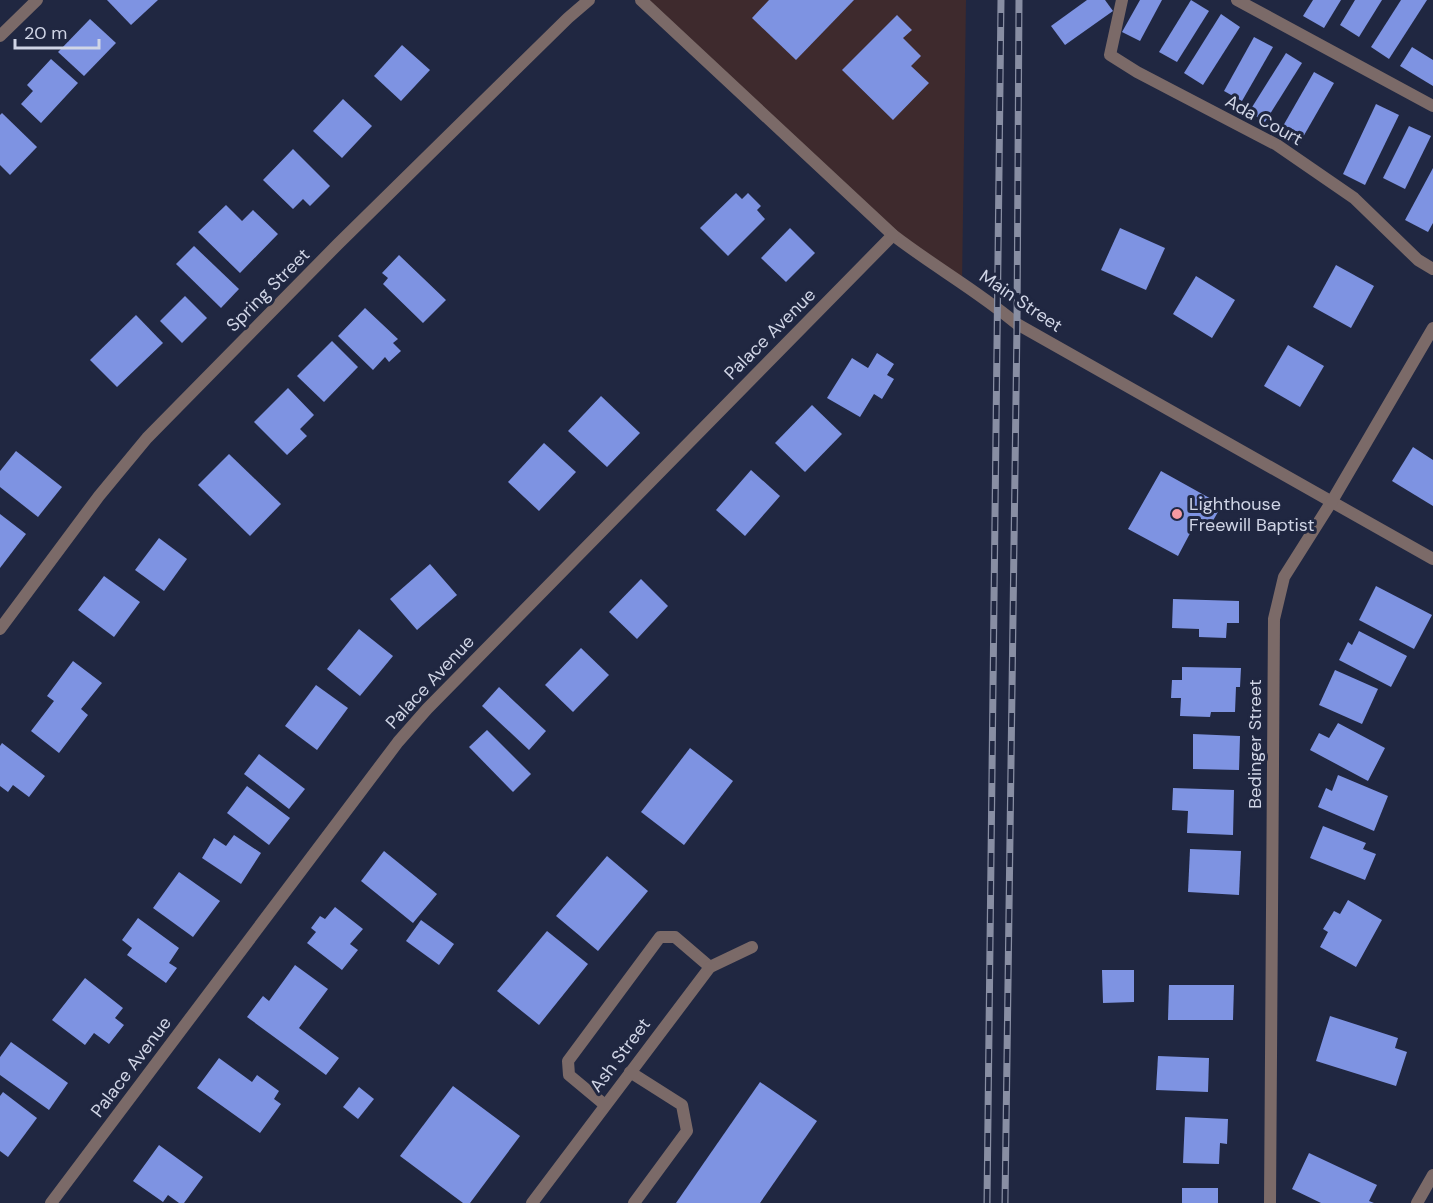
<svg xmlns="http://www.w3.org/2000/svg" width="1433" height="1203" viewBox="0 0 1433 1203" font-family="'DM Sans',sans-serif">
  <rect width="100%" height="100%" fill="#202741"/>
  <!-- industrial -->
  <polygon fill="#3e2a2d" points="641,0 966,0 962,284 922,257"/>
  <!-- building -->
  <g fill="#7e93e2">
    <polygon points="107,0 158,0 131,25"/>
    <polygon points="769,0 854,0 796,60 752,18"/>
    <polygon points="1087,0 1105,0 1113,11 1065,45 1051,26"/>
    <polygon points="1140,0 1162,0 1140,41 1122,32"/>
    <polygon points="1191,0 1209,11 1177,62 1159,52"/>
    <polygon points="1313,0 1341,0 1324,28 1303,16"/>
    <polygon points="1355,0 1382,0 1359,37 1340,25"/>
    <polygon points="1401,0 1427,0 1389,59 1371,47"/>
    <polygon points="1221,14 1240,27 1203,85 1184,73"/>
    <polygon points="897,15 912,30 903,38 921,56 911,66 929,83 893,120 842,70"/>
    <polygon points="90,19 116,43 84,76 58,52"/>
    <polygon points="1254,37 1273,47 1242,101 1224,91"/>
    <polygon points="402,45 430,70 401,101 374,76"/>
    <polygon points="1412,47 1433,60 1433,86 1400,66"/>
    <polygon points="1286,53 1302,63 1265,122 1249,112"/>
    <polygon points="51,59 78,83 41,123 21,104 33,91 27,85"/>
    <polygon points="1314,72 1334,83 1299,144 1279,133"/>
    <polygon points="343,99 372,126 342,158 313,131"/>
    <polygon points="1376,104 1399,115 1365,185 1343,174"/>
    <polygon points="2,113 37,147 10,175 0,165 0,115"/>
    <polygon points="1409,126 1431,136 1405,189 1383,178"/>
    <polygon points="293,149 330,186 310,206 303,199 293,209 263,180"/>
    <polygon points="1433,168 1433,223 1428,232 1405,220"/>
    <polygon points="736,193 742,199 748,193 761,206 757,210 765,219 728,256 700,228"/>
    <polygon points="226,205 242,221 253,210 278,234 240,273 198,232"/>
    <polygon points="790,228 815,253 786,282 761,258"/>
    <polygon points="1120,228 1165,248 1146,290 1101,270"/>
    <polygon points="194,246 239,289 221,308 176,264"/>
    <polygon points="399,255 446,300 423,323 383,284 388,278 382,273"/>
    <polygon points="1336,265 1374,286 1351,328 1313,307"/>
    <polygon points="1196,276 1235,300 1212,338 1173,314"/>
    <polygon points="185,296 207,318 182,343 160,321"/>
    <polygon points="365,308 398,339 393,343 401,351 389,362 385,357 373,370 338,336"/>
    <polygon points="136,315 163,343 117,387 90,360"/>
    <polygon points="332,341 358,367 324,402 297,376"/>
    <polygon points="1288,345 1324,366 1300,407 1264,386"/>
    <polygon points="877,353 894,364 887,375 894,379 882,399 874,394 860,417 827,398 852,358 868,368"/>
    <polygon points="288,388 314,415 300,429 307,436 287,455 254,422"/>
    <polygon points="601,396 640,433 607,467 568,431"/>
    <polygon points="812,405 842,434 805,472 775,443"/>
    <polygon points="544,443 576,472 539,511 508,482"/>
    <polygon points="1413,447 1433,460 1433,506 1392,481"/>
    <polygon points="16,451 62,487 38,517 0,487 0,471"/>
    <polygon points="229,454 281,504 250,536 198,485"/>
    <polygon points="751,470 780,496 745,536 716,510"/>
    <polygon points="1161,471 1222,505 1211,524 1196,522 1178,556 1128,529"/>
    <polygon points="0,514 26,534 0,568"/>
    <polygon points="159,538 187,559 164,591 135,570"/>
    <polygon points="430,564 457,595 417,630 390,599"/>
    <polygon points="104,576 140,602 114,637 78,610"/>
    <polygon points="641,579 668,606 637,639 609,612"/>
    <polygon points="1376,586 1432,615 1414,649 1359,620"/>
    <polygon points="1173,599 1239,601 1239,623 1227,623 1226,638 1199,637 1199,629 1172,628"/>
    <polygon points="359,629 393,656 360,696 327,669"/>
    <polygon points="1359,631 1407,656 1391,687 1339,660 1348,642 1352,645"/>
    <polygon points="581,648 609,675 573,712 545,685"/>
    <polygon points="73,661 102,683 81,709 88,715 59,753 31,731 54,701 47,696"/>
    <polygon points="1182,667 1241,668 1240,687 1236,687 1235,712 1211,712 1210,717 1180,716 1181,698 1171,698 1172,680 1182,680"/>
    <polygon points="1335,670 1378,689 1362,724 1319,705"/>
    <polygon points="316,685 348,708 317,750 285,726"/>
    <polygon points="499,687 546,731 529,750 482,706"/>
    <polygon points="1338,723 1385,748 1368,781 1310,750 1319,733 1329,738"/>
    <polygon points="487,730 531,774 513,792 469,747"/>
    <polygon points="1193,734 1240,736 1239,770 1193,769"/>
    <polygon points="2,743 45,776 29,797 13,785 8,792 0,786 0,746"/>
    <polygon points="690,748 733,781 684,845 641,812"/>
    <polygon points="259,754 305,789 289,809 244,774"/>
    <polygon points="1338,775 1388,796 1374,831 1318,807 1326,788 1332,791"/>
    <polygon points="247,786 290,818 269,845 227,813"/>
    <polygon points="1173,788 1234,790 1233,835 1187,833 1188,811 1172,810"/>
    <polygon points="1323,826 1366,843 1363,849 1376,854 1365,880 1310,858"/>
    <polygon points="234,835 261,853 241,884 202,858 214,838 226,846"/>
    <polygon points="1190,849 1241,851 1239,895 1188,892"/>
    <polygon points="384,851 437,894 413,923 361,881"/>
    <polygon points="607,856 648,891 598,951 556,916"/>
    <polygon points="179,872 220,901 193,937 153,908"/>
    <polygon points="1348,900 1382,920 1356,967 1320,947 1328,932 1323,929 1334,911 1340,914"/>
    <polygon points="335,907 363,929 350,944 358,950 342,970 307,943 316,932 311,928 320,916 325,919"/>
    <polygon points="138,918 179,948 169,963 177,968 166,983 127,955 132,948 122,940"/>
    <polygon points="421,920 454,944 439,965 406,941"/>
    <polygon points="547,931 588,964 539,1025 497,991"/>
    <polygon points="295,965 328,989 299,1028 339,1058 326,1075 247,1017 263,996 269,1001"/>
    <polygon points="1102,970 1134,970 1134,1002 1103,1003"/>
    <polygon points="85,978 123,1008 115,1018 124,1025 109,1044 94,1033 85,1045 52,1020"/>
    <polygon points="1169,985 1234,985 1233,1020 1168,1020"/>
    <polygon points="1330,1016 1398,1038 1395,1048 1407,1052 1396,1086 1316,1061"/>
    <polygon points="11,1042 68,1083 49,1110 0,1075 0,1057"/>
    <polygon points="1158,1056 1209,1058 1208,1092 1156,1090"/>
    <polygon points="219,1058 252,1082 257,1075 279,1091 274,1099 281,1104 260,1133 197,1088"/>
    <polygon points="760,1082 817,1121 760,1203 676,1203"/>
    <polygon points="453,1086 520,1136 470,1203 463,1203 400,1156"/>
    <polygon points="359,1087 374,1099 358,1119 343,1107"/>
    <polygon points="3,1092 37,1118 8,1157 0,1151 0,1096"/>
    <polygon points="1185,1117 1228,1119 1227,1144 1220,1143 1219,1164 1183,1163"/>
    <polygon points="159,1145 203,1177 184,1203 179,1203 168,1195 163,1202 133,1181"/>
    <polygon points="1309,1153 1377,1185 1369,1201 1374,1203 1321,1203 1292,1189"/>
    <rect x="1182" y="1188" width="36" height="15"/>
  </g>
  <g fill="none" stroke-linecap="round" stroke-linejoin="round">
    <!-- lane -->
    <g stroke="#7b6a68" stroke-width="12">
      <polyline points="630,1072 682,1105 687,1131 634,1203"/>
      <polyline points="605,1105 569,1075 568,1061 660,937 675,937 710,967"/>
    </g>
    <!-- street -->
    <g stroke="#7b6a68" stroke-width="12">
      <path d="M641,0L893,235C933,266 978,291 1017,324L1433,559"/>
      <polyline points="1122,0 1110,55 1137,72 1277,145 1354,198 1418,260 1433,269"/>
      <polyline points="1237,0 1433,106"/>
      <polyline points="0,36 37,0"/>
      <polyline points="0,629 99,496 147,438 338,244 568,18 589,0"/>
      <polyline points="51,1203 398,742 427,709 893,235"/>
      <polyline points="532,1203 710,967 752,947"/>
      <polyline points="1270,1203 1274,619 1284,577 1332,501 1433,328"/>
      <polyline points="1417,1203 1433,1175"/>
    </g>
    <defs>
      <g id="rail">
        <polyline points="987,1203 1001,0"/>
        <polyline points="1005,1203 1017,324 1019,0"/>
      </g>
    </defs>
    <!-- rail casing -->
    <use href="#rail" stroke="#888ea3" stroke-width="7"/>
    <!-- rail -->
    <use href="#rail" stroke="#202741" stroke-width="4.5" stroke-dasharray="14" stroke-linecap="butt"/>
  </g>
  <!-- markers -->
  <circle fill="#f49aa2" stroke="#202741" stroke-width="2" cx="1177" cy="514" r="6"/>
  <g text-anchor="middle" dominant-baseline="central" stroke-width="6" stroke-linejoin="round" paint-order="stroke">
    <!-- street labels -->
    <g font-size="18" fill="#d0d5e6" stroke="#202741">
      <text transform="translate(1264 120) rotate(29)">Ada Court</text>
      <text transform="translate(268 290) rotate(-45)">Spring Street</text>
      <text transform="translate(1021 301) rotate(34)">Main Street</text>
      <text transform="translate(770 334) rotate(-45)">Palace Avenue</text>
      <text transform="translate(430 682) rotate(-47)">Palace Avenue</text>
      <text transform="translate(1255 744) rotate(-90)">Bedinger Street</text>
      <text transform="translate(620 1055) rotate(-53)">Ash Street</text>
      <text transform="translate(131 1067) rotate(-53)">Palace Avenue</text>
    </g>
    <!-- poi labels -->
    <g font-size="18" fill="#d0d5e6" stroke="#202741" text-anchor="start">
      <text x="1189" y="504">Lighthouse<tspan x="1189" dy="21">Freewill Baptist</tspan></text>
    </g>
  </g>
  <!-- scale -->
  <path d="M15 39v9h84v-9" fill="none" stroke="#d0d5e6" stroke-width="3"/>
  <text x="24" y="39" font-size="18" fill="#d0d5e6" stroke="#202741" stroke-width="4.5" paint-order="stroke">20 m</text>
</svg>
